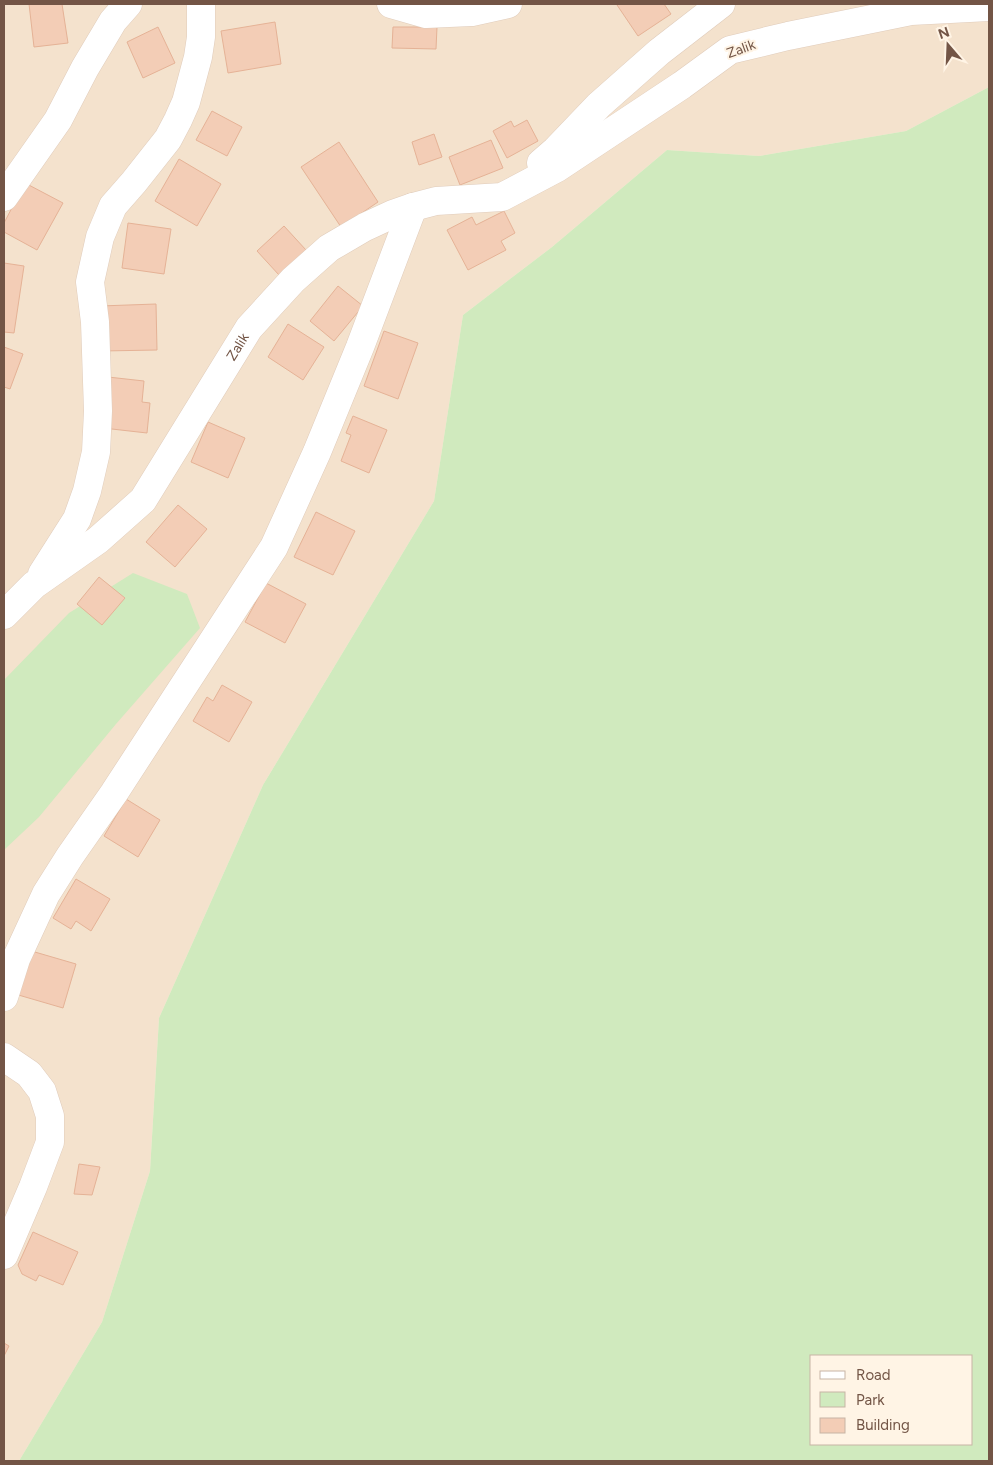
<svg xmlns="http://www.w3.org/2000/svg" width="993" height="1465" viewBox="0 0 993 1465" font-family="Figtree,sans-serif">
  <rect width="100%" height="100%" fill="#fdf0df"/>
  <!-- residential -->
  <polygon fill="#f4e2cd" points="4,4 989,4 989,87 906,131 759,156 667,150 552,247 463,315 434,501 263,785 159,1018 150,1171 102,1322 19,1461 4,1461"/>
  <!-- green -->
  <g fill="#d0eabe" fill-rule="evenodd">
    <path d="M989,87V1461H19L102,1322L150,1171L159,1018L263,785L434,501L463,315L552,247L667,150L759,156L906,131ZM812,1356H972V1444H812Z"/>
    <polygon points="133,573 187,594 200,628 116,724 39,817 4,850 4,680 69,613"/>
  </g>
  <!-- building -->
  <g fill="#f3cdb6" stroke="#e5b296">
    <polygon points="29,4 62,4 68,43 34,47"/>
    <polygon points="619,4 664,4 671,14 638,36 617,5"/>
    <polygon points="275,22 281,64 228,73 221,31"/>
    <polygon points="158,27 175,63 143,78 127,42"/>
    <polygon points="393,27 437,27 436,49 392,48"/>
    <polygon points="212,111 242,127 227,156 196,140"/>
    <polygon points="527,120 538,141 507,158 493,131 511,121 514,127"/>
    <polygon points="434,134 442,157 419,165 412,142"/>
    <polygon points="491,140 503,168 460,185 449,157"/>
    <polygon points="339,142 378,202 341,227 301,167"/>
    <polygon points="179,159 221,184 197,226 155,201"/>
    <polygon points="25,183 63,203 37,250 4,232 4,223"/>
    <polygon points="504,211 515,233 501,241 506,250 468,270 447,230 472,217 476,225"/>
    <polygon points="128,223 171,229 164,274 122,268"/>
    <polygon points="284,226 306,250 279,275 257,251"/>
    <polygon points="4,263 24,266 14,333 4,332"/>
    <polygon points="338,286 363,306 334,341 310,321"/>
    <polygon points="156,304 157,350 102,351 100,306"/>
    <polygon points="288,324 324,347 303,380 268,357"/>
    <polygon points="384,331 418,343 398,399 364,386"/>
    <polygon points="4,347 23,354 10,389 4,387"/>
    <polygon points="108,377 144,381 142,402 150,403 147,433 103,428"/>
    <polygon points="353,416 387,430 369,473 341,461 351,435 346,433"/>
    <polygon points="208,422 245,438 228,478 191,462"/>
    <polygon points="178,505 207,529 175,567 146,542"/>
    <polygon points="316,512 355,531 333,575 294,557"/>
    <polygon points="99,577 125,598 102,625 77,604"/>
    <polygon points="266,583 306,604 285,643 245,622"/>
    <polygon points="222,685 252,702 229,742 193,721 207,697 213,701"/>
    <polygon points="126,799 160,820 138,857 104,836"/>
    <polygon points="76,879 110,899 91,931 76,921 71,929 53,918"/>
    <polygon points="28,950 76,964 63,1008 15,994"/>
    <polygon points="79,1164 100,1167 92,1195 74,1194"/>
    <polygon points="33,1232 78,1252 63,1285 39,1275 36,1281 22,1274 18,1265"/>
    <polygon points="4,1343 9,1346 4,1356"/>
  </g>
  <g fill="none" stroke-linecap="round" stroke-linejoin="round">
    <defs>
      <g id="minor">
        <polyline points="391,4 426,14 472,12 508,4"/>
        <polyline points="541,163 556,150 599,105 659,52 721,4"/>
        <polyline points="4,197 58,120 85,68 113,21 128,4"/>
        <polyline points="42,574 77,519 87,491 96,452 98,411 95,322 90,282 100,237 113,206 134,182 168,139 178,120 186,102 198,57 201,37 201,4"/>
        <path id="s1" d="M4,615L34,585L98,540L143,500L249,328L293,280L329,248L365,227L393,214L413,207L436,201L502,197L557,168L682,85L730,50L788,36L911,11L989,7"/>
        <polyline points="4,997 16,959 46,894 70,856 114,793 274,547 317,452 360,347 413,207"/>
        <polyline points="4,1057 29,1074 42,1091 50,1116 50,1142 33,1187 4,1255"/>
      </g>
    </defs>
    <!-- minor casing -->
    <use href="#minor" stroke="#e0ccbb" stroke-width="29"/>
    <!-- minor -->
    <use href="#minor" stroke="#fff" stroke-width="28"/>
  </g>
  <g text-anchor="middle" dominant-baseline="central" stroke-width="4" stroke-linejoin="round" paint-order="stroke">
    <!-- street labels -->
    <g font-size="14" fill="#735546" stroke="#fff4e5">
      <text transform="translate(741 49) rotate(-20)">Zalik</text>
      <text stroke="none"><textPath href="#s1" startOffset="361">Zalik</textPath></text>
    </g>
  </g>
  <!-- border -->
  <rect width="993" height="1465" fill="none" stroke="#735546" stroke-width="10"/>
  <!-- legend -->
  <rect x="810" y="1355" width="162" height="90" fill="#fff4e5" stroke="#c7b4a5"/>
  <rect x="820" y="1371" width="25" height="8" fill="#ffffff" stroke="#c7b4a5"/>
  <text x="856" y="1380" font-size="15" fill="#735546">Road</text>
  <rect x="820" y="1392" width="25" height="15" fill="#d0eabe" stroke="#c7b4a5"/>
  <text x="856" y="1405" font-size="15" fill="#735546">Park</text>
  <rect x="820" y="1418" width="25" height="15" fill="#f3cdb6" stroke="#c7b4a5"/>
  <text x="856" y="1430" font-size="15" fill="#735546">Building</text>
  <!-- north arrow -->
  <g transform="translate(948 45) rotate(341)" stroke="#fff4e5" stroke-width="4" paint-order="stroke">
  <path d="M0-4L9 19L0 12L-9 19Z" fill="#735546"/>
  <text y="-8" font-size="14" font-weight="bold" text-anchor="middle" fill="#735546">N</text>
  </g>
</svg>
